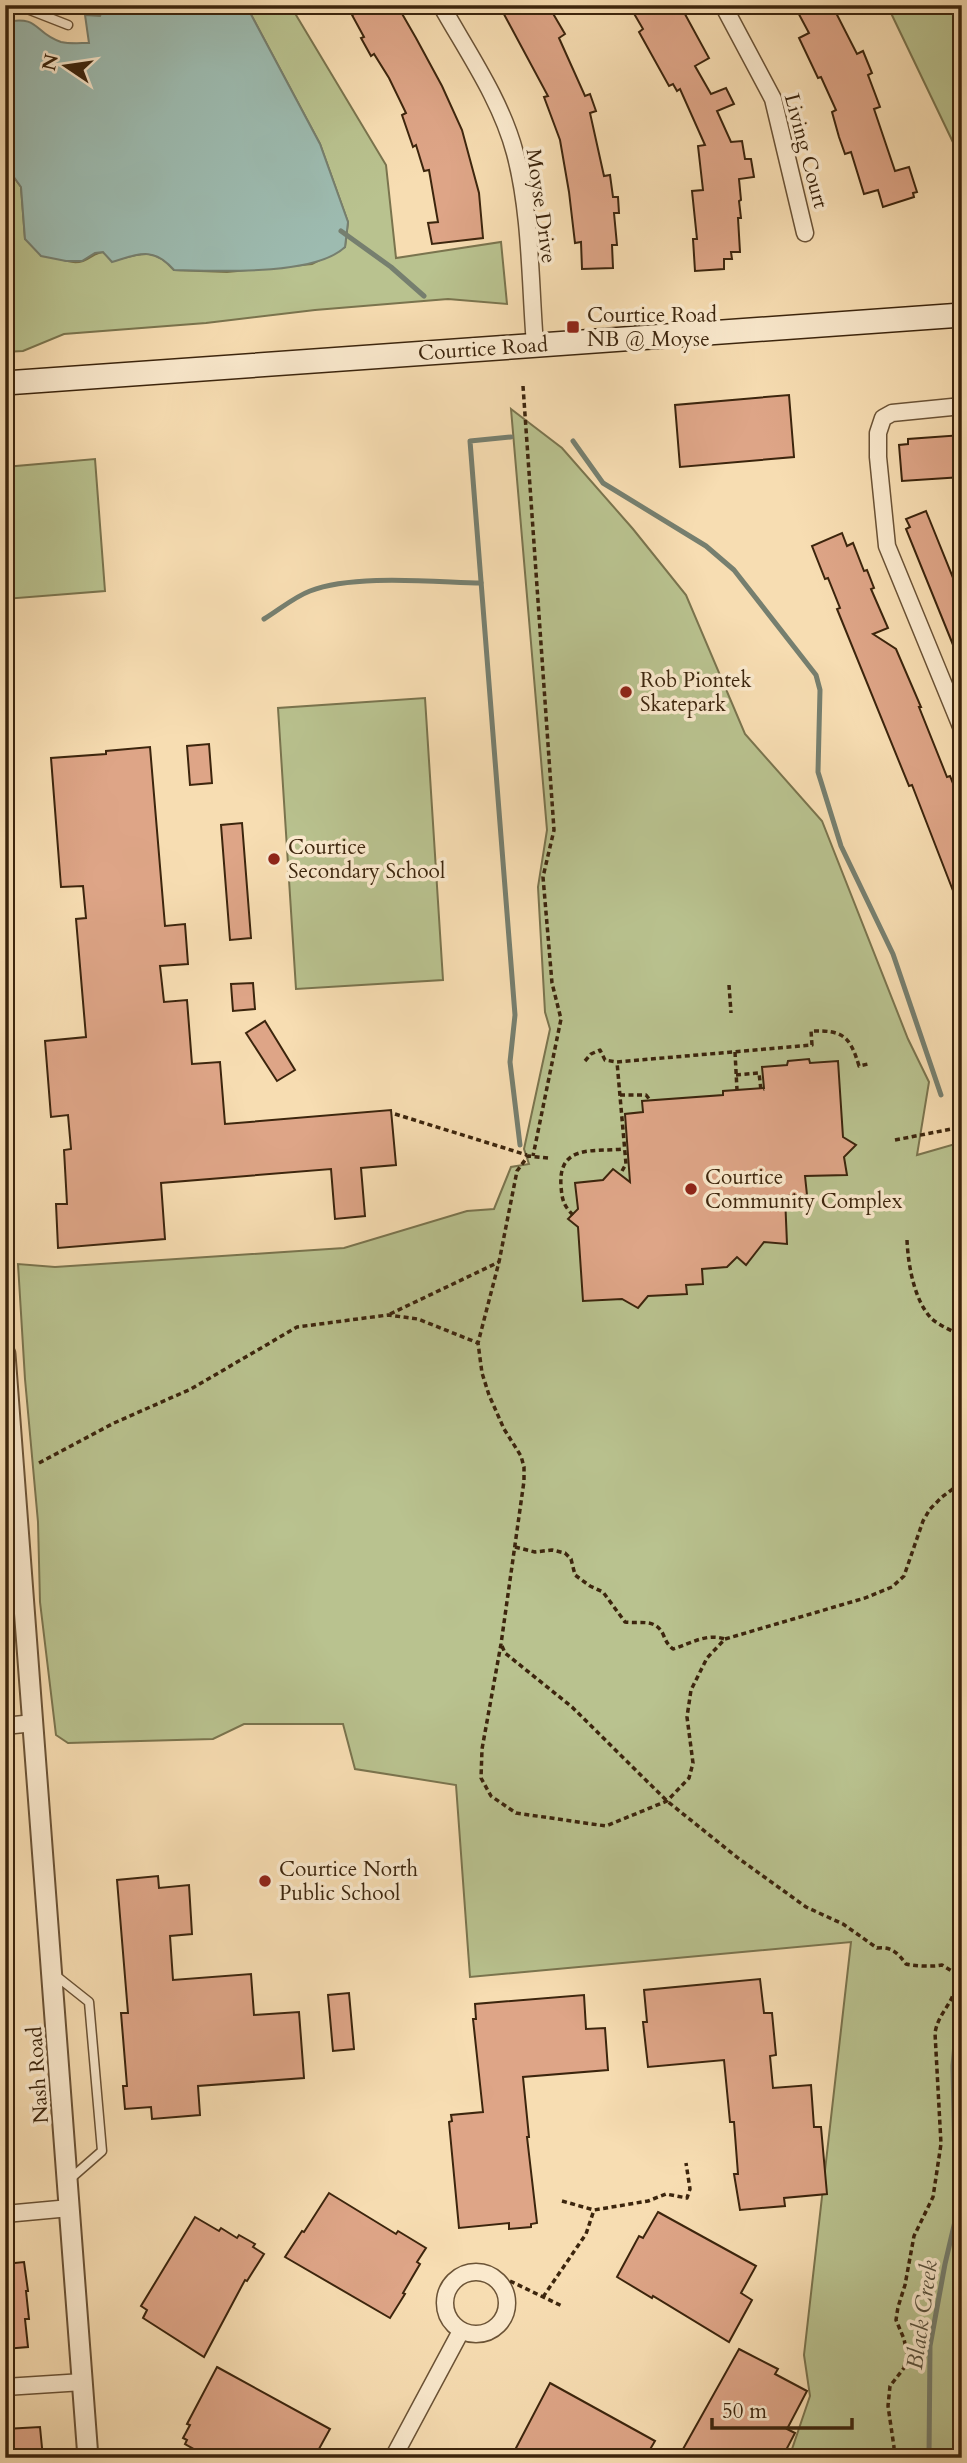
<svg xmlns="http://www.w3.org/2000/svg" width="967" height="2463" viewBox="0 0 967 2463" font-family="Cardo,serif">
  <rect width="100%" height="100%" fill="#f7ddb2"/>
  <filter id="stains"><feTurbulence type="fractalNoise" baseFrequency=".00286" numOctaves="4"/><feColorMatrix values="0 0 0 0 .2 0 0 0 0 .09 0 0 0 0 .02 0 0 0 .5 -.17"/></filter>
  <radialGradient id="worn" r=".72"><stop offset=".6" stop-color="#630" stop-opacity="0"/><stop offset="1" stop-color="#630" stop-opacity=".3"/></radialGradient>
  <!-- green -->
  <g fill="#b9c28f" stroke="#7a744e" stroke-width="2">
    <path d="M246,5H290L386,165L396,258L501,242L507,304L448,299L315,310L206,323L64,334L23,351L5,352V136L11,173L21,187L25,239C41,248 64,267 83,261C91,258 94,253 103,252L112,261C140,254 153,246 174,270L227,272L312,264L345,247L348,222L320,144Z"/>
    <polygon points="888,5 962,5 962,161 890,11"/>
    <polygon points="511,409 562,448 633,529 686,595 745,734 822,821 908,1039 929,1082 917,1155 962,1142 962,2458 789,2458 810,2396 804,2355 851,1942 470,1977 456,1785 355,1769 343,1724 244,1724 213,1739 68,1743 56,1735 40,1602 38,1522 25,1379 18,1264 55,1267 344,1248 467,1211 494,1209 511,1167 529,1164 524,1149 550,1029 545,1012 538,887 547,830"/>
    <polygon points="95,459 105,591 5,599 5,467"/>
    <polygon points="425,698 443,980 296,989 278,708"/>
  </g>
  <!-- water -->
  <path fill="#9dbbb0" stroke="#767f6f" stroke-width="2" d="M105,5H246L320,144L348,222L345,247C315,276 216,271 174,270C153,246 139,254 112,262L103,252L95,253L82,261H66L41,256L25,239L21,187L11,173L5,136V22C41,15 33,33 61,42C70,44 80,43 89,43L85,15L100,16Z"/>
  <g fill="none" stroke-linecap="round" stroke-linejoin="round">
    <!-- stream -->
    <g stroke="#767f6f" stroke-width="5">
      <polyline points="341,231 391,267 424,296"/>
      <polyline points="511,437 470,441 515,1015 510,1062 520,1145"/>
      <polyline points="573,441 603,483 706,546 734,570 816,675 820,690 818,772 841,846 893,954 941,1095"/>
      <path d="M264,619C279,610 294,597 310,591C354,574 434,582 481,583"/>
      <polyline points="929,2458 930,2346 945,2264 956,2217 953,2066 956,2032 962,2010"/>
    </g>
  </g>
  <!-- building -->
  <g fill="#dea587" stroke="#3c250d" stroke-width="2">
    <polygon points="352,5 397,5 416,38 442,86 462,130 479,193 483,238 432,244 428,223 438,222 429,170 424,171 416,145 413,147 402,115 406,113 389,78 374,54 371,56 361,38 364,37 352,15 356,13"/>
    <polygon points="499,5 548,5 565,34 559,38 585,96 590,94 596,111 590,113 604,176 610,175 613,197 618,197 619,213 614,213 617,245 612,245 613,268 582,269 581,242 575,243 569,192 560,140 544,97 548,96"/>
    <polygon points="629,5 680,5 709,58 695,66 711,94 726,88 734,104 717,111 731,142 742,141 745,159 751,159 754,177 739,179 741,200 739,201 741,218 738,218 740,252 731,252 732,259 724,259 724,269 695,271 693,239 697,239 692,191 703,190 698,146 705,145 680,89 677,91 673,84 669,86 639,32 643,29"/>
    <polygon points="794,5 832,5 857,54 863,51 872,73 868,75 880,107 874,109 895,171 909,167 917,192 913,193 914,197 883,207 878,190 864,194 851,152 845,154 839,137 832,112 836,110 821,77 818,78 799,38 809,33"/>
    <polygon points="789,395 794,457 680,467 675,405"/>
    <polygon points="962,435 962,477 902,481 899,445 908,444 908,439"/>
    <polygon points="926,511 962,600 962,667 906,529 910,527 906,519"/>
    <polygon points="842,533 847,546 853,543 864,571 867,570 874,588 871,589 888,628 873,634 896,649 921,707 919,707 947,777 950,776 962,806 962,914 912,785 909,786 837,609 840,608 828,578 825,579 812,546"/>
    <polygon points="209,744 212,783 190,785 187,746"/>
    <polygon points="150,747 165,926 185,924 188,964 160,966 164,1002 187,1000 192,1064 220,1062 225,1124 391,1110 396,1165 361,1168 365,1216 335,1219 331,1169 161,1183 165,1239 58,1248 56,1204 67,1204 64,1150 71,1149 68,1115 51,1117 45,1041 86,1037 76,919 86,918 83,886 61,887 51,758 106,754 106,751"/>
    <polygon points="242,823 251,938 230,940 221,825"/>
    <polygon points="253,983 255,1009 233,1011 231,984"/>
    <polygon points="265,1021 295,1070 277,1081 246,1033"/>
    <polygon points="809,1059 810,1063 838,1061 843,1137 856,1145 844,1157 847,1175 805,1176 807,1195 785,1196 787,1244 764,1242 746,1265 737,1257 727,1267 702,1269 703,1284 686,1285 687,1294 648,1296 638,1308 622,1299 583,1301 578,1227 568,1219 578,1209 575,1183 603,1180 613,1169 630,1182 625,1114 643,1112 642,1101 723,1095 723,1091 764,1088 762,1067 787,1065 788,1061"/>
    <polygon points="158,1876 159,1888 189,1885 192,1934 170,1936 173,1980 251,1974 254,2015 299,2012 304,2078 198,2086 200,2115 152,2119 151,2107 125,2109 123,2086 127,2086 121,2013 128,2013 117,1880"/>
    <polygon points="760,1979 764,2013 772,2013 776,2055 770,2056 773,2088 811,2085 814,2127 821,2127 827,2194 784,2198 785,2206 740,2210 734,2174 738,2174 734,2122 730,2122 724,2060 648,2067 643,2022 647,2022 644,1990"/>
    <polygon points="349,1993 354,2049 333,2051 328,1995"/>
    <polygon points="584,1995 586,2029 605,2028 608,2070 523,2077 529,2137 527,2137 537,2223 531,2224 531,2227 509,2229 509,2223 459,2228 449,2122 452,2121 451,2115 483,2112 473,2019 476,2019 475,2004"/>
    <polygon points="329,2193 396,2234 398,2231 426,2248 417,2262 420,2264 403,2293 405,2294 390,2318 285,2257 302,2231 304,2232"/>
    <polygon points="658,2212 756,2266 741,2293 752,2300 729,2342 653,2296 652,2298 617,2277 639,2236 643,2238"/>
    <polygon points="195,2217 219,2231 221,2228 237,2238 239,2235 255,2244 253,2247 264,2254 247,2281 245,2280 204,2357 143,2318 147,2310 141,2306"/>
    <polygon points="24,2262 28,2291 26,2291 29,2319 25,2319 28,2347 5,2349 5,2264"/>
    <polygon points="739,2349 778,2369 775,2374 807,2391 787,2429 795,2433 784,2454 776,2450 772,2458 678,2458"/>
    <polygon points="217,2367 330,2429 314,2458 210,2458 185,2444 187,2440 183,2438 190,2425 187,2424"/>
    <polygon points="550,2383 655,2441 645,2458 528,2458 515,2450"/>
    <polygon points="40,2427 43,2458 5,2458 5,2429"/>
  </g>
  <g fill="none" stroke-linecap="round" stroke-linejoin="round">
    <defs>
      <g id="service">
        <polyline points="5,6 22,7 68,25"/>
        <polyline points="55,1975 89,2002 102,2151 70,2179"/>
      </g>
      <g id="minor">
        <path d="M441,5C468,53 501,100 515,153C531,213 530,283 535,345"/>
        <polyline points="723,5 773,99 805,233"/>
        <polyline points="962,406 892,413 883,418 878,433 878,457 887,546 962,729"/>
        <polyline points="5,1726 33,1723"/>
        <polyline points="5,2214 70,2208"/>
        <circle cx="476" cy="2303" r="31"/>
        <polyline points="5,2387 83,2382"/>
        <polyline points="393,2458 461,2331"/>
      </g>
      <polyline id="tertiary" points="5,1354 88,2458"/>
      <polyline id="secondary" points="5,383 962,315"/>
    </defs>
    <!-- service casing -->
    <use href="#service" stroke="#6b5336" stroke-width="11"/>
    <!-- minor casing -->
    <use href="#minor" stroke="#6b5336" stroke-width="19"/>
    <!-- tertiary casing -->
    <use href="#tertiary" stroke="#6b5336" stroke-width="23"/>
    <!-- secondary casing -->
    <use href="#secondary" stroke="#3c250d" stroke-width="26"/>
    <!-- path -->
    <g stroke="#3c250d" stroke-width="3.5" stroke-dasharray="5 3.5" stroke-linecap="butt">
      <polyline points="523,386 554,830 543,877 552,983 561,1019 533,1156"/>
      <polyline points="729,985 731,1013"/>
      <polyline points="735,1052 737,1090"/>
      <polyline points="585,1061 591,1054 600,1050 605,1060 617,1062"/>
      <polyline points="736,1075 759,1073 761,1090 764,1089"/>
      <polyline points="620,1095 646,1095 650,1100"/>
      <polyline points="395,1114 527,1155"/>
      <polyline points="895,1140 962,1127"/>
      <polyline points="548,1158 528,1156 517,1171 499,1262 478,1343 482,1373 489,1395 504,1429 521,1456 524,1467 524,1481 501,1644 482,1749 481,1778 491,1796 516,1813 606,1826 667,1801 689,1778 693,1763 687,1717 691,1690 707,1658 725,1639 865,1598 892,1587 904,1576 923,1521 930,1509 942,1497 962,1482"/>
      <path d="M622,1171L626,1164L617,1062L812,1045L811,1031C843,1030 850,1036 859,1066L868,1064"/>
      <path d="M573,1215C563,1205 562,1199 561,1186C558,1144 593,1152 624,1149"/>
      <path d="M907,1240C908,1264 914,1301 932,1319C940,1326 953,1331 962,1336"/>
      <polyline points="390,1314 499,1262"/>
      <polyline points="39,1463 114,1423 191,1389 297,1327 388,1315 418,1319 478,1343"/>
      <path d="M515,1547L535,1552L552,1550L565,1553L571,1559L575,1575L590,1586L603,1592L625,1622C640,1624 655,1618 663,1634C666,1641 667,1644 673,1649C692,1643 706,1633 725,1639"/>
      <path d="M502,1646L505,1653L572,1707L667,1801L738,1858L806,1907L843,1924L877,1948C891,1946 898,1953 906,1964C914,1966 934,1967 942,1965L955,1973C959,2003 939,2008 935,2033L941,2144L933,2197L914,2236L905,2285L898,2307L896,2320L904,2339L907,2354L904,2368L890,2386L888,2406L894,2447L893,2458"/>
      <polyline points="562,2201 594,2210 648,2201 666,2194 687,2198 690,2189 686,2163"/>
      <polyline points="510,2281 562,2306"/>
      <polyline points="543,2297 586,2234 594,2210"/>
    </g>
    <!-- service -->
    <use href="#service" stroke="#fae9cd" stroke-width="8"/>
    <!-- minor -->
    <use href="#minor" stroke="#fae9cd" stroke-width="16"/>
    <!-- tertiary -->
    <use href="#tertiary" stroke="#fae9cd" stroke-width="19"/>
    <!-- secondary -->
    <use href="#secondary" stroke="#fae9cd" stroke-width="23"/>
  </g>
  <!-- markers -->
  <g fill="#8f2418" stroke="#fae9cd" stroke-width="2.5">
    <rect x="566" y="320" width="14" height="14" rx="3.5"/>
    <circle cx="626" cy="692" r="7"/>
    <circle cx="274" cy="859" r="7"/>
    <circle cx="691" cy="1189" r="7"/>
    <circle cx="265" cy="1881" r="7"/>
  </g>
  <g text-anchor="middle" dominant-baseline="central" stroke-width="7" stroke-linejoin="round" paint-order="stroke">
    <!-- street labels -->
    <g font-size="21" fill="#3c250d" stroke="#fae9cd">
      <text transform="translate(806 151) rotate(75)">Living Court</text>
      <text transform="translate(541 206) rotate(82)">Moyse Drive</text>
      <text transform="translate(483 349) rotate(-4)">Courtice Road</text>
      <text transform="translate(38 2075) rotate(-94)">Nash Road</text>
    </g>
    <!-- poi labels -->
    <g font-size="21" fill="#3c250d" stroke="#fae9cd" text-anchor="start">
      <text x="587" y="315">Courtice Road<tspan x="587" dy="24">NB @ Moyse</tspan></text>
      <text x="640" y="680">Rob Piontek<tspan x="640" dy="24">Skatepark</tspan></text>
      <text x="288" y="847">Courtice<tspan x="288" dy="24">Secondary School</tspan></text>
      <text x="705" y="1177">Courtice<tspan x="705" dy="24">Community Complex</tspan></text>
      <text x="279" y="1869">Courtice North<tspan x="279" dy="24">Public School</tspan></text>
    </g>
    <!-- water labels -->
    <g font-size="23" font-style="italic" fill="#59523e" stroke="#fae9cd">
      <text transform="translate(922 2315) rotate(-82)">Black Creek</text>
    </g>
  </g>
  <!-- margin -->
  <rect width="967" height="2463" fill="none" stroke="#f7ddb2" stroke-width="28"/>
  <rect x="7" y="7" width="953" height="2449" fill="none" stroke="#3c250d" stroke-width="3.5"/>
  <rect x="14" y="14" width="939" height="2435" fill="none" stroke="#3c250d" stroke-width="2"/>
  <!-- north arrow -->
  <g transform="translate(66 66) rotate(283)" stroke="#fae9cd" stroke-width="5" paint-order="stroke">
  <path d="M0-5L12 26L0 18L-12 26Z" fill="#3c250d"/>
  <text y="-10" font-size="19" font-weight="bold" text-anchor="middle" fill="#3c250d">N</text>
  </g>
  <!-- scale -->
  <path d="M712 2418v10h140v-10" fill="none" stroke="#3c250d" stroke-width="3.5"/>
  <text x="722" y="2418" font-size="21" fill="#3c250d" stroke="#fae9cd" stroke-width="5" paint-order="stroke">50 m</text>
  <rect width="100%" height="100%" filter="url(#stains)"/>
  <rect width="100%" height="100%" fill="url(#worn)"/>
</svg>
